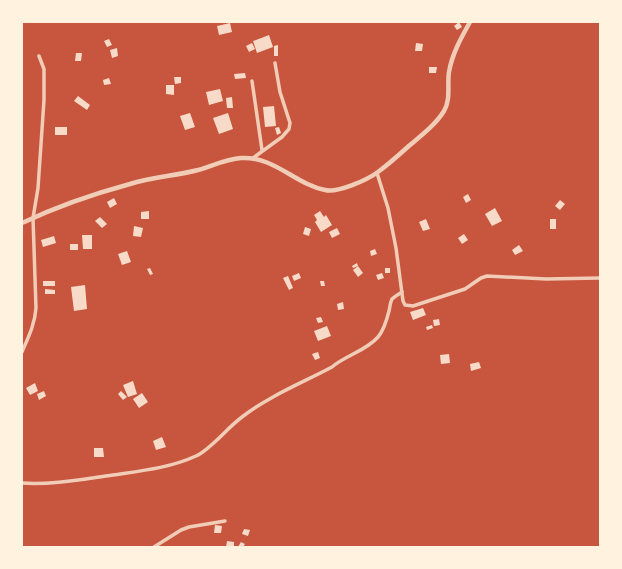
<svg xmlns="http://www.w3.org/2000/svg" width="622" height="569" viewBox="0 0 622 569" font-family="'Noto Sans',sans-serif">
  <rect width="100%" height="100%" fill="#c8553d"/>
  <!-- building -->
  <g fill="#f7dbc8">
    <polygon points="459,22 462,27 457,30 454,26"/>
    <polygon points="230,23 232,32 219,35 217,26"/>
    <polygon points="269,35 273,47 257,53 253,41"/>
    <polygon points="109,39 112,45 107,47 104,41"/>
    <polygon points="252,43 255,49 249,52 246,46"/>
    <polygon points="416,43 423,44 422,51 415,51"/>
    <polygon points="278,45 278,56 274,56 274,46"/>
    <polygon points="117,48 118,56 112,58 110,50"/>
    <polygon points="76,53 82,53 81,61 75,61"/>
    <polygon points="429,67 437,67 436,73 429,73"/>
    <polygon points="245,73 246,78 235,79 234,74"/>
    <polygon points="174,77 181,77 181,83 175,84"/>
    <polygon points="109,78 111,84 104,85 103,80"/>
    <polygon points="166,85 174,85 174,95 166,94"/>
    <polygon points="220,89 223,101 209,105 206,92"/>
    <polygon points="78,96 90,105 87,110 74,101"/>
    <polygon points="232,97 233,108 227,108 226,98"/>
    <polygon points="274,106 276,126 265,127 263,107"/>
    <polygon points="190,113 195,127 185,130 180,116"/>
    <polygon points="228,113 233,129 219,134 213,118"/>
    <rect x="55" y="127" width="12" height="8"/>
    <polygon points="279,127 281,133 277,135 275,128"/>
    <polygon points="468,194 471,200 466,203 463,197"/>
    <polygon points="114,198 117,204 110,208 107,202"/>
    <polygon points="560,200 565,204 560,210 555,206"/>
    <polygon points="495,208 502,221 492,226 485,214"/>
    <polygon points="149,211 149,219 141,219 141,212"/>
    <polygon points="320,211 324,217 326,215 332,225 321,232 315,222 317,220 314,215"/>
    <polygon points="100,217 107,224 102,228 95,221"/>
    <polygon points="426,219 430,229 423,231 419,222"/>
    <rect x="550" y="219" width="6" height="10"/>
    <polygon points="134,226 143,228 141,237 133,236"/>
    <polygon points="305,227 311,229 309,236 303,234"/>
    <polygon points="337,228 340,234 332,238 329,232"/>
    <polygon points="464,234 468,240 462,244 458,238"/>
    <polygon points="82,235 92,235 92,249 83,249"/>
    <polygon points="54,236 56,243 43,247 41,240"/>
    <rect x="70" y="244" width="8" height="6"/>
    <polygon points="519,245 523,251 515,255 512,250"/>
    <polygon points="375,249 377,254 371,256 370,251"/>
    <polygon points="127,251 131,262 122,265 118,254"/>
    <polygon points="357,263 358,266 353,268 352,266"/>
    <polygon points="358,266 363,273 358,277 353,270"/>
    <polygon points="150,268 153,274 150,275 147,269"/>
    <rect x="385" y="268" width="5" height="5"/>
    <polygon points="299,273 301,278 294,281 292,276"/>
    <polygon points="382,273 384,278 378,280 376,275"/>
    <polygon points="288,276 293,288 289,290 283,278"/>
    <rect x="43" y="281" width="12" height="5"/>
    <polygon points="320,281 324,281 325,286 321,286"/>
    <polygon points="85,285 87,309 74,311 71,287"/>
    <polygon points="45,289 55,290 55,294 45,294"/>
    <polygon points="343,302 344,309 338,310 337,304"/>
    <polygon points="423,308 426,315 413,320 410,312"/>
    <polygon points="321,317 323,322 318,323 316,318"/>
    <polygon points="439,319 440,325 434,326 433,320"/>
    <polygon points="432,325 433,328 427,330 426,327"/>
    <polygon points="327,326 331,336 318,341 314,331"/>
    <polygon points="318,352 320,358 315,360 312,354"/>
    <polygon points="449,354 450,363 441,364 440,355"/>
    <polygon points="479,362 481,368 471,371 470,364"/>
    <polygon points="133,381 137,394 128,397 123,385"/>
    <polygon points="35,383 38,391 30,395 26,388"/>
    <polygon points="44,391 46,396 39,400 37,394"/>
    <polygon points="121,391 127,397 123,400 118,394"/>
    <polygon points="142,393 148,402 139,408 133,399"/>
    <polygon points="162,437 166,447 156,450 153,441"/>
    <polygon points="94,448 103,448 104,457 94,457"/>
    <polygon points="215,525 222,526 221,533 214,533"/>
    <polygon points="244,529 250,530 248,536 242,534"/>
    <polygon points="227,541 234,542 234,547 226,547"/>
    <polygon points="241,542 245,544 243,547 238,547"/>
  </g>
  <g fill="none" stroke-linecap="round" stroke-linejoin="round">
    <!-- minor -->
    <g stroke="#f1ccb7" stroke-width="3.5">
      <polyline points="252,81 262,150"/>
      <polyline points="253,158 282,137 289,129 290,123 280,92 275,63"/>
      <polyline points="377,173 388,208 396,248 403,301 405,305 413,306 465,289 481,278 487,276 546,279 600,278"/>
      <path d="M22,352C28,338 35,324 36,308L33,218L38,188L44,100V69L39,56"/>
      <path d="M22,483C52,485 83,479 113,475C140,471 170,468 196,456C211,449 227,428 242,417C269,396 302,383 332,367C346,355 366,351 378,337C384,330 387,319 389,311C390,307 390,303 392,299C395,296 399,294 402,292"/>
      <polyline points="154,547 181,530 189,527 225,521"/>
    </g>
    <!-- tertiary -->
    <path stroke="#f1ccb7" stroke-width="4.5" d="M22,223C56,207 93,194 130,184C152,177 175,176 198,170C212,166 226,159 241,158C274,156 295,184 325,190C338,193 367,180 378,172C389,164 400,154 410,145C422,135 436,124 444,111C451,100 447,84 449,72C452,54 461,38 470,22"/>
  </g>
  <!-- border -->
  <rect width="622" height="569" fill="none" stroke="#fff3e0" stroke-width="46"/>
</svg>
